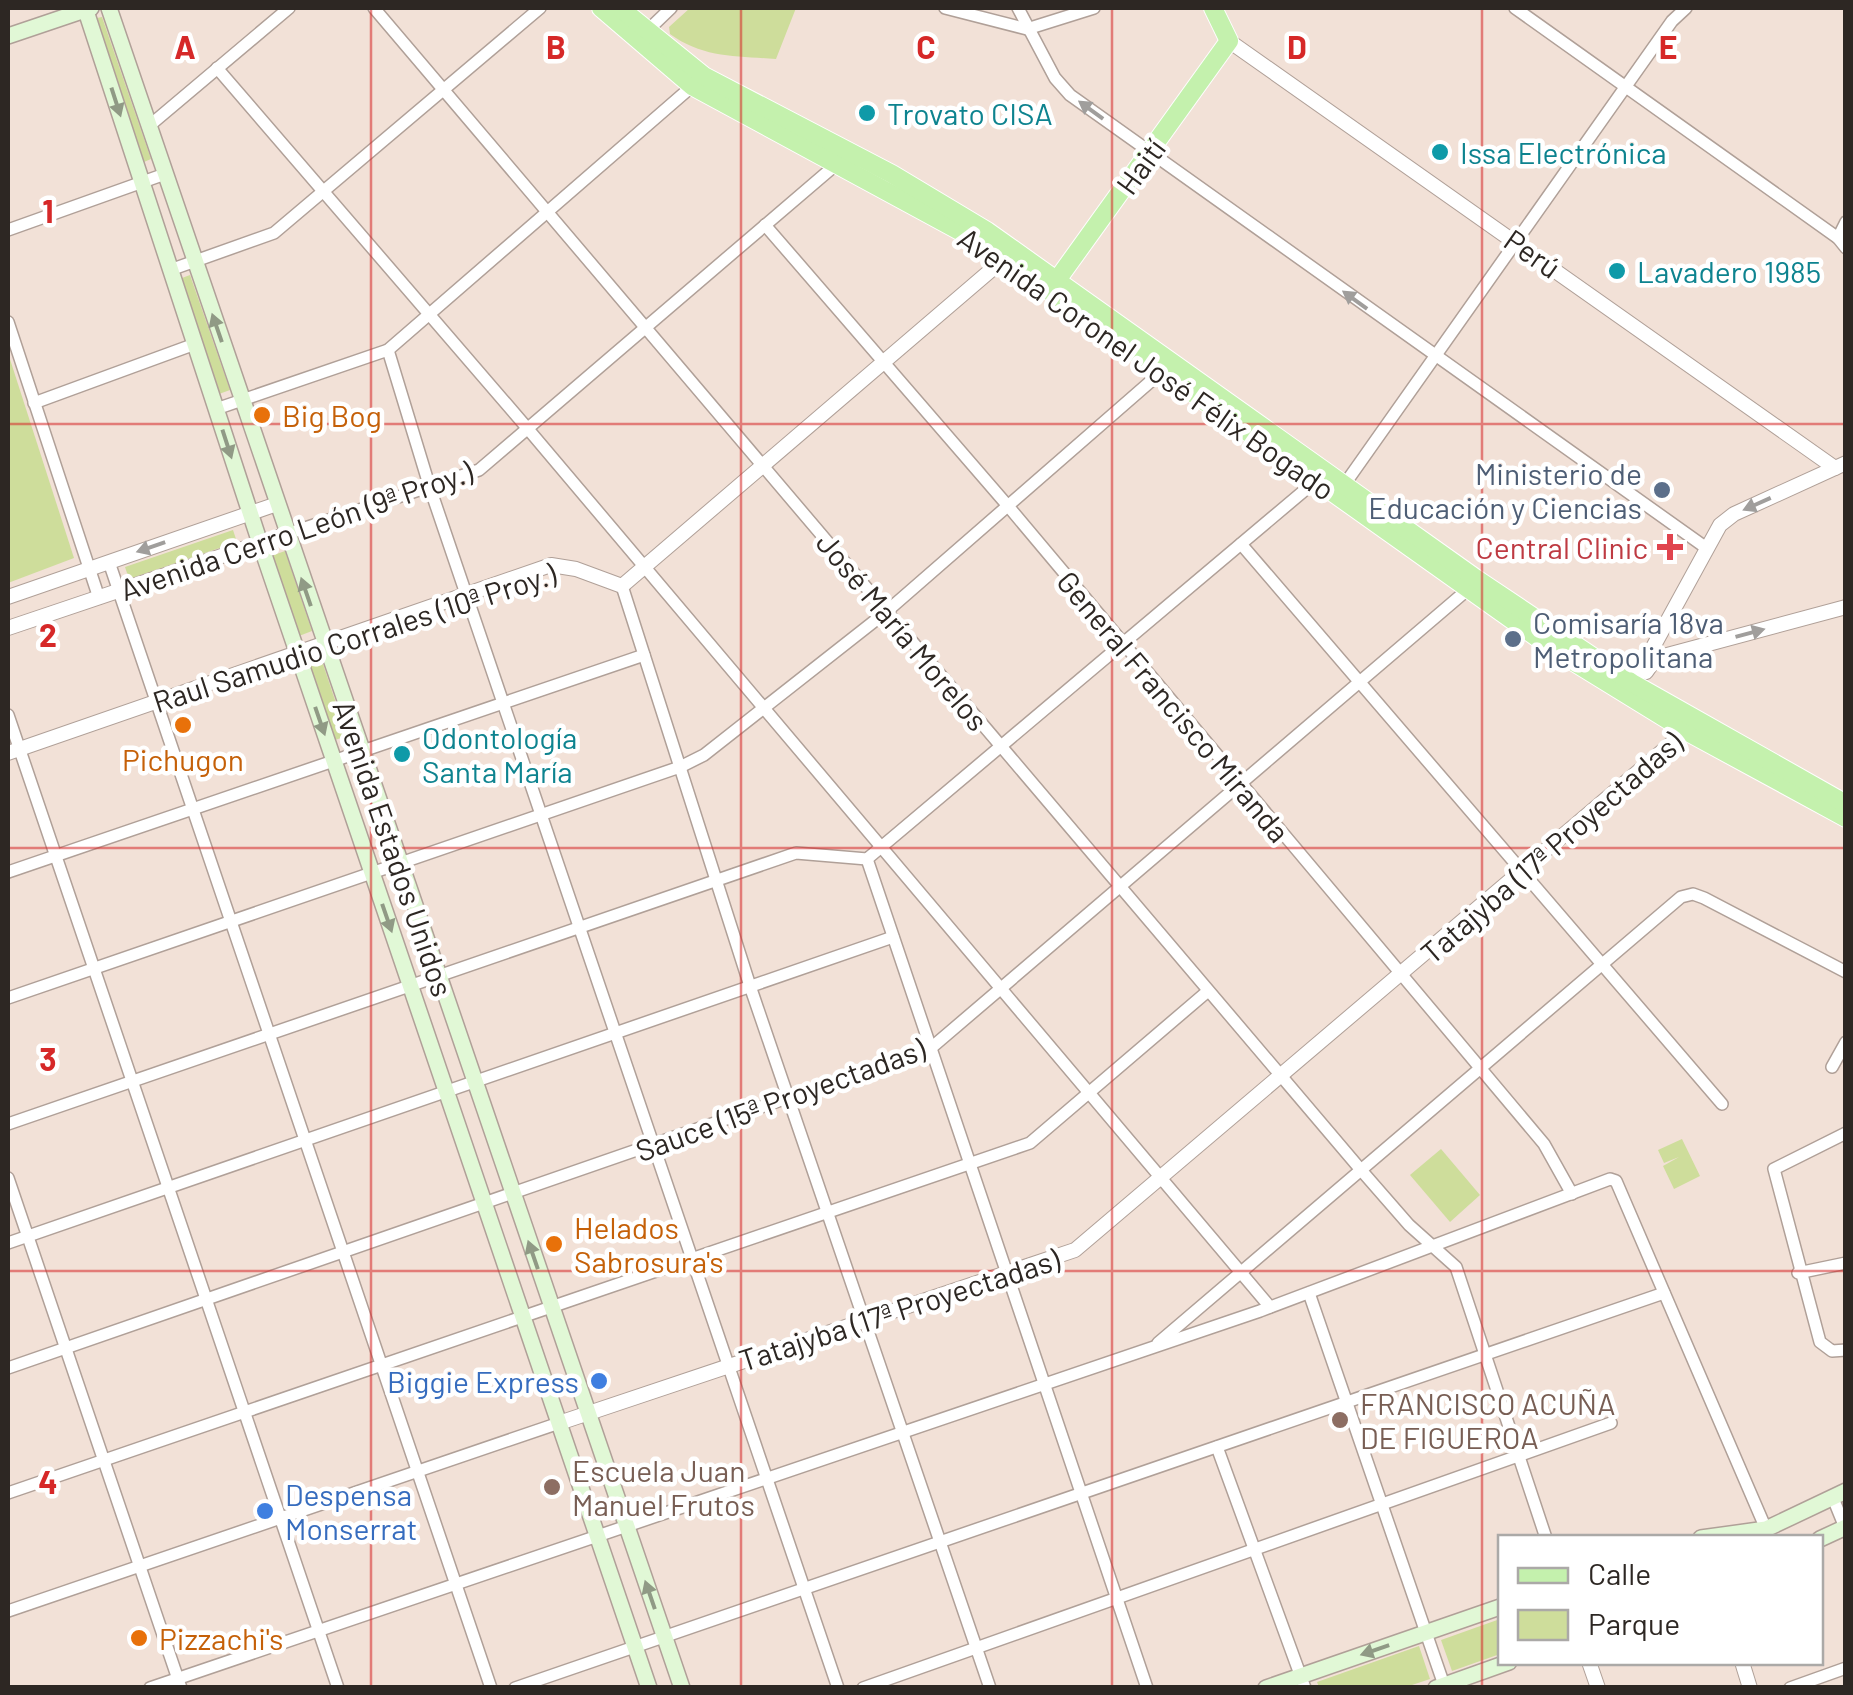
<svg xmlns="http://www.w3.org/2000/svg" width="1853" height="1695" viewBox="0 0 1853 1695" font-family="Barlow,sans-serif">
  <rect width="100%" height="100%" fill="#f2e1d7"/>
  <!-- green -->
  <g fill="#cedd9b">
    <path d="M690,8H796L776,59C736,56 703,58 670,34L669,27Z"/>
    <polygon points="102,17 151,159 144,162 97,18"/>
    <polygon points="190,275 230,390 219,394 182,278"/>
    <polygon points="8,353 74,558 8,583"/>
    <polygon points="233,530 237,542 129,579 125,567"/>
    <polygon points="285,551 312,631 299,636 271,556"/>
    <polygon points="322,661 347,736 335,740 309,665"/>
    <polygon points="1682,1139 1700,1176 1674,1189 1663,1166 1679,1157 1664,1163 1658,1150"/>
    <polygon points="1441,1149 1480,1195 1450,1222 1410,1175"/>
    <polygon points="1500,1619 1500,1654 1452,1671 1441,1640"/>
    <polygon points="1419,1646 1430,1679 1406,1687 1319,1687 1317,1682"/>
  </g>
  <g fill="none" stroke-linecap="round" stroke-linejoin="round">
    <defs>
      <g id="minor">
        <polyline points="374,8 1361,1170 1409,1225 1456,1267 1546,1538"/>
        <polyline points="945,8 1027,29 1094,8"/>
        <polyline points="1018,8 1055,78 1070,95 1705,547"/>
        <polyline points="1515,8 1838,238 1846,248"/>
        <polyline points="646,32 671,8"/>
        <polyline points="217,68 528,429 1270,1307"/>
        <polyline points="149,126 289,8"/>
        <polyline points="765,225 1008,506 1544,1144 1572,1194"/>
        <polyline points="8,230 165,174"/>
        <polyline points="1838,238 1846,222"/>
        <polyline points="170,270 274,233 540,8"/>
        <polyline points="8,322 99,598"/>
        <polyline points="388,350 430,488 838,1688"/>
        <polyline points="34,403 195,344"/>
        <polyline points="216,409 388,350 697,82"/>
        <polyline points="1342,488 1672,21 1686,8"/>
        <polyline points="287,534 479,470 839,162"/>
        <polyline points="1241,544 1722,1104"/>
        <polyline points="109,562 491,1688"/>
        <polyline points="622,586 750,986 990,1688"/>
        <polyline points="8,715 338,1688"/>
        <polyline points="867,859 1147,1688"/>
        <polyline points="8,872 644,655"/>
        <polyline points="8,998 680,767 704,755 886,612 1166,368"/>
        <polyline points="1832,1067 1846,1042"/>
        <polyline points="8,1124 796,853 867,859 1318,479"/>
        <polyline points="1846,1133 1774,1169 1820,1342 1832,1351 1846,1350"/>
        <polyline points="8,1178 181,1688"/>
        <polyline points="8,1243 893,937"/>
        <polyline points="1798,1273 1846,1263"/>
        <polyline points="1309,1293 1444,1685"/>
        <polyline points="1158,1343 1681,897 1693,894 1704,898 1846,972"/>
        <polyline points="8,1368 931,1048 1473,585"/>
        <polyline points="1217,1447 1305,1688"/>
        <polyline points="8,1493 1030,1143 1208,991"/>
        <polyline points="1833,1498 1846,1530"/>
        <polyline points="8,1611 559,1423"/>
        <polyline points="150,1688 1260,1311 1610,1179 1616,1181 1766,1529"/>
        <polyline points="515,1688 1664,1293"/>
        <polyline points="863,1688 1611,1423"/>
        <polyline points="1790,1688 1846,1668"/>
      </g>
      <g id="tertiary">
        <polyline points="1229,41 1835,468"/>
        <polyline points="8,597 277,504"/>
        <polyline points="8,628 287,534"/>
        <polyline points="1646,672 1656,658 1846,607"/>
        <polyline points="1629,691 1720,525 1734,514 1846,463"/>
        <polyline points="8,753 551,565 576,569 622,586 1004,259"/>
        <polyline points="559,1423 1075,1250 1692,726"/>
        <polyline points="1589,1662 1598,1688"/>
        <polyline points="1742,1662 1750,1688"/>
      </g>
      <g id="secondary">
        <polyline points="85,8 260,543 649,1688"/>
        <polyline points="109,8 682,1688"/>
        <polyline points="8,36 91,8"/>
        <polyline points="1701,1538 1766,1529 1846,1491"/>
        <polyline points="1820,1539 1846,1527"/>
        <polyline points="1266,1688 1500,1607"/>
        <polyline points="1436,1688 1509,1662"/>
      </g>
      <g id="primary">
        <polyline points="601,8 692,86 980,242 1556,651 1686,731 1846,818"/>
        <polyline points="620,8 704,76 892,174 987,231 1478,580 1632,683 1846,804"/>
        <polyline points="1052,287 1229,41 1213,8"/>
      </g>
    </defs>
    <!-- minor casing -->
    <use href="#minor" stroke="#b0a098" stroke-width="14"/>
    <!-- tertiary casing -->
    <use href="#tertiary" stroke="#b0a098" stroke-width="16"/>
    <!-- secondary casing -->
    <use href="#secondary" stroke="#b0a098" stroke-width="18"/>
    <!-- primary casing -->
    <use href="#primary" stroke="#fff" stroke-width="20"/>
    <!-- minor -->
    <use href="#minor" stroke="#fff" stroke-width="11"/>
    <!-- tertiary -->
    <use href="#tertiary" stroke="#fff" stroke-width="14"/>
    <!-- secondary -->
    <use href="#secondary" stroke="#e1f8d6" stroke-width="15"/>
    <!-- primary -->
    <use href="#primary" stroke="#c4f1ad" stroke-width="18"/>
  </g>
  <!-- one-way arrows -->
  <defs><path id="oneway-solid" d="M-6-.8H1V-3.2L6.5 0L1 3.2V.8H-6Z" transform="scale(2.5)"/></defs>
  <g fill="#909a85">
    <use href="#oneway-solid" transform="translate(116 102) rotate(72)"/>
    <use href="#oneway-solid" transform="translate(217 328) rotate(-109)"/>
    <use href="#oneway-solid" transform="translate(227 444) rotate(72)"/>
    <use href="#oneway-solid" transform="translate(306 592) rotate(-109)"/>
    <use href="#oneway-solid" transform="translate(320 721) rotate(71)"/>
    <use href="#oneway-solid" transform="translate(387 918) rotate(71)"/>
    <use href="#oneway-solid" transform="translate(533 1255) rotate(-109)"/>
    <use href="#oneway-solid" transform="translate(650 1595) rotate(-109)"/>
    <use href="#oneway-solid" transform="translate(1375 1650) rotate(161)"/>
  </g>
  <g fill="#a09e9c">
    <use href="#oneway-solid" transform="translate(1091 110) rotate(-144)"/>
    <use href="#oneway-solid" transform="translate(1355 300) rotate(-144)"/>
    <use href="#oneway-solid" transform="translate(1757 504) rotate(156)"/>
    <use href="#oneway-solid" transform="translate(151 547) rotate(161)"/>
    <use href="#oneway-solid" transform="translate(1750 633) rotate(-15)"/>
  </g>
  <!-- grid -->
  <path fill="none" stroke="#d62828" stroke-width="2.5" stroke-opacity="0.55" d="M371,8V1688M741,8V1688M1112,8V1688M1482,8V1688M8,424H1846M8,848H1846M8,1271H1846"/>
  <!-- markers -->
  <g fill="#0f9aa8" stroke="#fff" stroke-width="4">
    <circle cx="867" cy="113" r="10"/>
    <circle cx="1440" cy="152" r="10"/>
    <circle cx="1617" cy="271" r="10"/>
    <circle cx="402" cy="754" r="10"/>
  </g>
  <g fill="#e8710a" stroke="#fff" stroke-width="4">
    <circle cx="262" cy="415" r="10"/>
    <circle cx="183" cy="725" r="10"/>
    <circle cx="554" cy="1244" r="10"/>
    <circle cx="139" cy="1638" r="10"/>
  </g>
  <g fill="#5c6f8a" stroke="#fff" stroke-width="4">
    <circle cx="1662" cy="490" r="10"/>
    <circle cx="1513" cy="639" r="10"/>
  </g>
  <path fill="#e0444e" stroke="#fff" stroke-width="4" d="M1665 532h10v10h10v10h-10v10h-10v-10h-10v-10h10z"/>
  <g fill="#3f7fe0" stroke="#fff" stroke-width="4">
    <circle cx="599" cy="1381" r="10"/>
    <circle cx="265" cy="1511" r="10"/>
  </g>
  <g fill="#8d6e63" stroke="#fff" stroke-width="4">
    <circle cx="1340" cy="1420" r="10"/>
    <circle cx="552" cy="1487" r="10"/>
  </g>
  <g text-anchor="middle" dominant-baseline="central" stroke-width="9" stroke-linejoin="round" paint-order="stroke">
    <!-- culture labels -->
    <g font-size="30" fill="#0d838f" stroke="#fff" text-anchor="start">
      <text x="887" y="113">Trovato CISA</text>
      <text x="1460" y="152">Issa Electrónica</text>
      <text x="1637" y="271">Lavadero 1985</text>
      <text x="422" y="737">Odontología<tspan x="422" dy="34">Santa María</tspan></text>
    </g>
    <!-- street labels -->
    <g font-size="30" fill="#2d2723" stroke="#fff">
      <text transform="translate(1140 166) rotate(-54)">Haití</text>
      <text transform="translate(1533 253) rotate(35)">Perú</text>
      <text transform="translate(1147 363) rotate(35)">Avenida Coronel José Félix Bogado</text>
      <text transform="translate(296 530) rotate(-19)">Avenida Cerro León (9ª Proy.)</text>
      <text transform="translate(903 631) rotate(50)">José María Morelos</text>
      <text transform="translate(354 637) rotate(-18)">Raul Samudio Corrales (10ª Proy.)</text>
      <text transform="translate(1174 706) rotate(50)">General Francisco Miranda</text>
      <text transform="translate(1551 847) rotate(-41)">Tatajyba (17ª Proyectadas)</text>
      <text transform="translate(394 848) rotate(71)">Avenida Estados Unidos</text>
      <text transform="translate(780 1099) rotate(-20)">Sauce (15ª Proyectadas)</text>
      <text transform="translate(899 1309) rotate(-18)">Tatajyba (17ª Proyectadas)</text>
    </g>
    <!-- food labels -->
    <g font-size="30" fill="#c56008" stroke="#fff" text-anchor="start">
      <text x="282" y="415">Big Bog</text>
      <text x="183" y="759" text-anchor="middle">Pichugon</text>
      <text x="574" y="1227">Helados<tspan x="574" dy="34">Sabrosura's</tspan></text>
      <text x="159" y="1638">Pizzachi's</text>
    </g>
    <!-- service labels -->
    <g font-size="30" fill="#4e5e75" stroke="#fff" text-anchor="end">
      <text x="1642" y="473">Ministerio de<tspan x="1642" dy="34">Educación y Ciencias</tspan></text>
      <text x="1533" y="622" text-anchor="start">Comisaría 18va<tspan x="1533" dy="34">Metropolitana</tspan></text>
    </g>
    <!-- health labels -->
    <g font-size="30" fill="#be3a42" stroke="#fff" text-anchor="end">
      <text x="1648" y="547">Central Clinic</text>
    </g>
    <!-- shop labels -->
    <g font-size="30" fill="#366cbe" stroke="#fff" text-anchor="end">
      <text x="579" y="1381">Biggie Express</text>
      <text x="285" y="1494" text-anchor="start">Despensa<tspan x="285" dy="34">Monserrat</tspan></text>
    </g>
    <!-- education labels -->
    <g font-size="30" fill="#785e54" stroke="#fff" text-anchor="start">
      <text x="1360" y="1403">FRANCISCO ACUÑA<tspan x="1360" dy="34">DE FIGUEROA</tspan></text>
      <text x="572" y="1470">Escuela Juan<tspan x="572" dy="34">Manuel Frutos</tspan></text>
    </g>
  </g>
  <g font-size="32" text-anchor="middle" font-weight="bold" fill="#d62828" stroke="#fff" stroke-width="9" stroke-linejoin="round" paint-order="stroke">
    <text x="185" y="59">A</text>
    <text x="556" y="59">B</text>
    <text x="926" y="59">C</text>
    <text x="1297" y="59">D</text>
    <text x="1668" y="59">E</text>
    <text x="48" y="223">1</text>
    <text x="48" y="647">2</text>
    <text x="48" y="1071">3</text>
    <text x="48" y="1494">4</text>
  </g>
  <!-- border -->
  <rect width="1853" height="1695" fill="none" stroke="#2d2723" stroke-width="20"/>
  <!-- legend -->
  <rect x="1498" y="1535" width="325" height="130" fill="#ffffff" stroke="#aba9a7" stroke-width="2.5"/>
  <rect x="1518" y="1568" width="50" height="15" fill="#c4f1ad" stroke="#aba9a7" stroke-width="2.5"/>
  <text x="1588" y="1585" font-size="30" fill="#2d2723">Calle</text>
  <rect x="1518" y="1610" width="50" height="30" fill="#cedd9b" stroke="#aba9a7" stroke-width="2.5"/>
  <text x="1588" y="1635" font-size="30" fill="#2d2723">Parque</text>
</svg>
